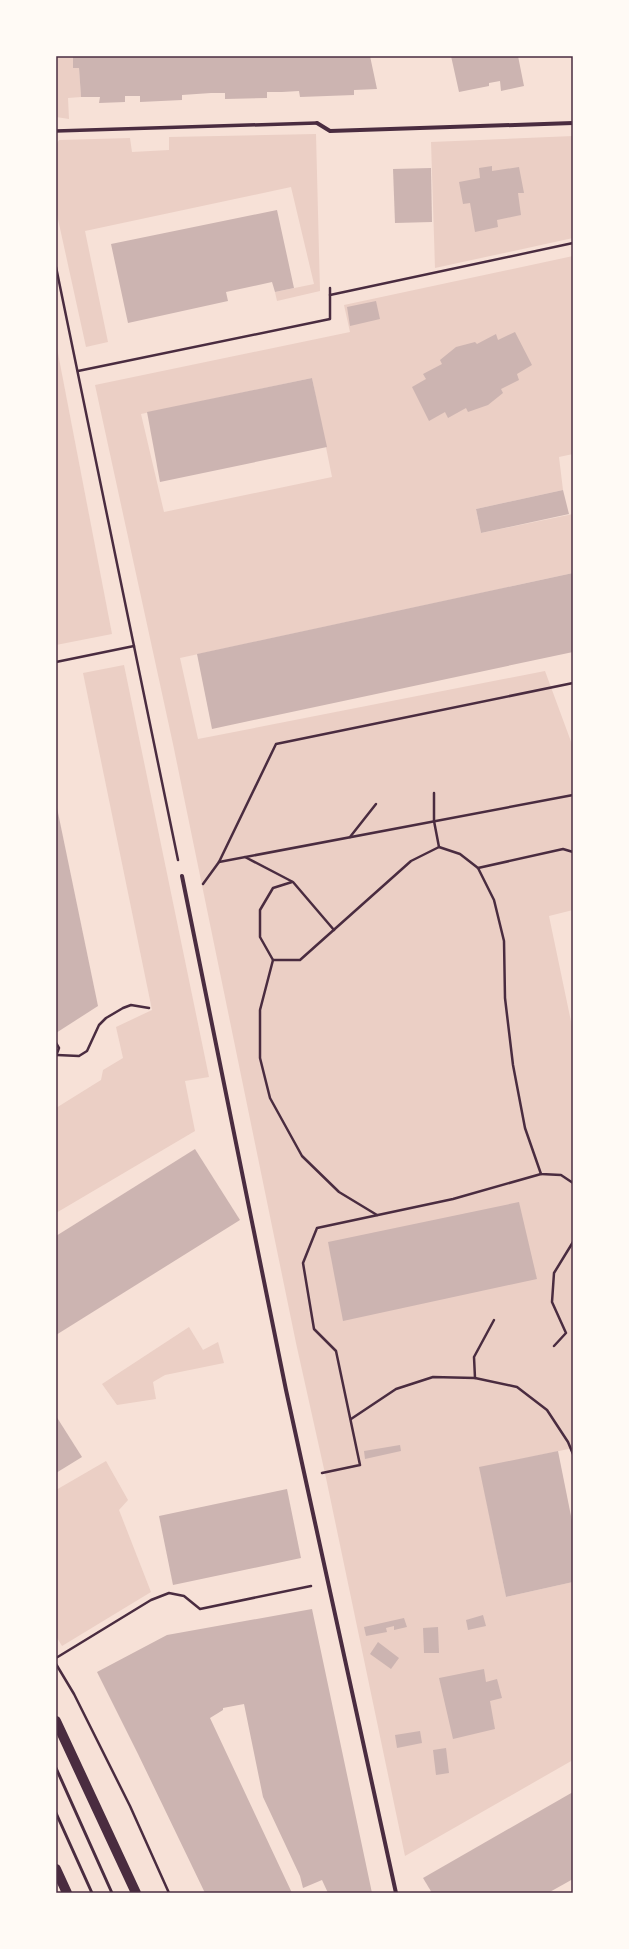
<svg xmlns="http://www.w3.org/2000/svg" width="629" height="1949" viewBox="0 0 629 1949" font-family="Karla,sans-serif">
  <rect width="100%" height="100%" fill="#f7e1d7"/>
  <!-- green -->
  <g fill="#ebcfc5" fill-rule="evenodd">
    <polygon points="56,56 73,56 73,68 79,68 81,97 68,98 69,119 56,117"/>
    <polygon points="316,134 320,291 277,301 275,292 314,284 291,187 85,231 108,342 86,347 56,210 56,145 59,140 130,138 132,152 169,150 169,137"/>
    <polygon points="573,136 573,238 435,268 431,142"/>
    <path d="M573,256V454L559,457L563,490L476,509L481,533L573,514V573L180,658L198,739L545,671L573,747V910L549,916L573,1031V1448L480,1468L506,1597L573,1582V1760L405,1856L326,1478L296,1343L173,744L95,385L350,332L344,305ZM312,378L332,477L164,512L141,414Z"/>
    <polygon points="56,343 112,634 56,645"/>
    <polygon points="124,665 209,1077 185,1081 195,1131 56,1213 56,1108 101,1080 103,1070 123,1058 116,1027 152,1010 83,673"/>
    <polygon points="189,1327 203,1350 218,1342 224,1363 165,1375 153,1382 156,1399 117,1405 102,1384"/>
    <polygon points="106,1461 128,1500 119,1510 151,1592 62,1646 56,1636 56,1490"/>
  </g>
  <!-- building -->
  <g fill="#ccb4b1">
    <polygon points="73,56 370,56 377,89 354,90 354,95 300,97 299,91 282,92 267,92 267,98 225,99 225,93 211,93 182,95 182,100 140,102 140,96 125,96 125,102 99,103 100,97 81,97 79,68 73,68"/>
    <polygon points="451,56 518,56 524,86 501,91 500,81 489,83 489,86 459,92"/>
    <polygon points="492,166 492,171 519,167 524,193 518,193 521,215 497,220 498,227 475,232 470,203 463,204 459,182 480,178 479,168"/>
    <polygon points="431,168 432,222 395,223 393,169"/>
    <polygon points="277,210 294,288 275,292 272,282 226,292 228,301 128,323 111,244"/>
    <polygon points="376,301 380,319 350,326 347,307"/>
    <polygon points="515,332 532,365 517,374 519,380 501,389 503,393 488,405 468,412 466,408 448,418 445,412 429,421 412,387 426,379 423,374 442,364 440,360 456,347 475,342 477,344 496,334 498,340"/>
    <polygon points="312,378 327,447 160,482 147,412"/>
    <polygon points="563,490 569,514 481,533 476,509"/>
    <polygon points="573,573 573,652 212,729 197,654"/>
    <polygon points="56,803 98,1006 56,1033"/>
    <polygon points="195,1149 240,1220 56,1335 56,1236"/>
    <polygon points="519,1202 537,1279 343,1321 328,1242"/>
    <polygon points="56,1416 82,1457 56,1473"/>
    <polygon points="400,1445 401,1451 365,1459 364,1451"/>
    <polygon points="558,1451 573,1526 573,1582 506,1597 479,1467"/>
    <polygon points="287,1489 301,1558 173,1585 159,1516"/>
    <polygon points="312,1609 372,1893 328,1893 322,1880 303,1888 300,1876 263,1797 244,1704 223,1708 223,1710 210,1718 292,1893 205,1893 138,1754 97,1672 167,1635"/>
    <polygon points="483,1615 486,1626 468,1630 466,1620"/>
    <polygon points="404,1618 407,1627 394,1630 394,1626 386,1628 387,1632 366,1636 364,1627"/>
    <polygon points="438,1627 439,1653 424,1653 423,1628"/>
    <polygon points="378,1642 399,1658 391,1669 370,1654"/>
    <polygon points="484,1669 486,1682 497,1679 502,1698 490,1701 495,1729 453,1739 439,1678"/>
    <polygon points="420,1731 422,1743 397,1748 395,1735"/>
    <polygon points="446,1748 449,1773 436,1775 433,1750"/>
    <polygon points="573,1792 573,1879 548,1893 432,1893 423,1878"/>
  </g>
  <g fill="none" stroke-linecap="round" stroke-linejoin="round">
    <!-- path -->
    <g stroke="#4a2c40" stroke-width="2.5">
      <polyline points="56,267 178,860"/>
      <polyline points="330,295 573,243"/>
      <polyline points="78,371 330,319 330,288"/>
      <polyline points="56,662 134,646"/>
      <polyline points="434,793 434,821 439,847"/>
      <polyline points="350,837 376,804"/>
      <polyline points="573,852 563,849 478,868 494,900 504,941 505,998 513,1065 525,1128 541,1174 561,1175 573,1183"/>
      <polyline points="245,857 293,882 334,930"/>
      <polyline points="219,862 573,795"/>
      <polyline points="203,884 219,862 276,744 573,683"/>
      <polyline points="273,960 260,937 260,910 273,888 292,882"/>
      <polyline points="56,1043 59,1048 56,1056"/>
      <polyline points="57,1055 79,1056 87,1051 99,1025 106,1018 123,1008 131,1005 149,1008"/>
      <polyline points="377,1215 339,1192 302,1156 270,1098 260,1058 260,1010 273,960 300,960 411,861 439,847 460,854 478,868"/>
      <polyline points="554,1346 566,1333 552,1302 554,1273 573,1242"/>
      <polyline points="475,1378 474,1357 494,1320"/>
      <polyline points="351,1419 396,1389 433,1377 475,1378 517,1387 547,1410 568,1442 573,1454"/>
      <polyline points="322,1473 360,1465 336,1351 314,1329 303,1263 317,1228 453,1199 541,1174"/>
      <polyline points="56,1658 151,1600 169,1593 184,1596 200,1609 311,1586"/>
      <polyline points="56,1664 74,1694 130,1806 169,1893"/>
    </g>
    <!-- service -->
    <g stroke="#4a2c40" stroke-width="3">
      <polyline points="56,1768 112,1893"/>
      <polyline points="56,1813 92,1893"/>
    </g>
    <!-- pedestrian -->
    <polyline stroke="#4a2c40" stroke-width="3.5" points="56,131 317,123"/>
    <!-- minor -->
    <g stroke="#4a2c40" stroke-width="4">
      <polyline points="317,123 330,131 573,123"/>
      <polyline points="182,876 286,1390 396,1893"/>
    </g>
    <!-- primary -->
    <g stroke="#4a2c40" stroke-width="10">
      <polyline points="56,1721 136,1893"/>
      <polyline points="56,1869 67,1893"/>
    </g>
  </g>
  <!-- border -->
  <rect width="629" height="1949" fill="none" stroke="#fffaf5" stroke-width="114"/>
  <rect x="57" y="57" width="515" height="1835" fill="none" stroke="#4a2c40" stroke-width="1.5"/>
</svg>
